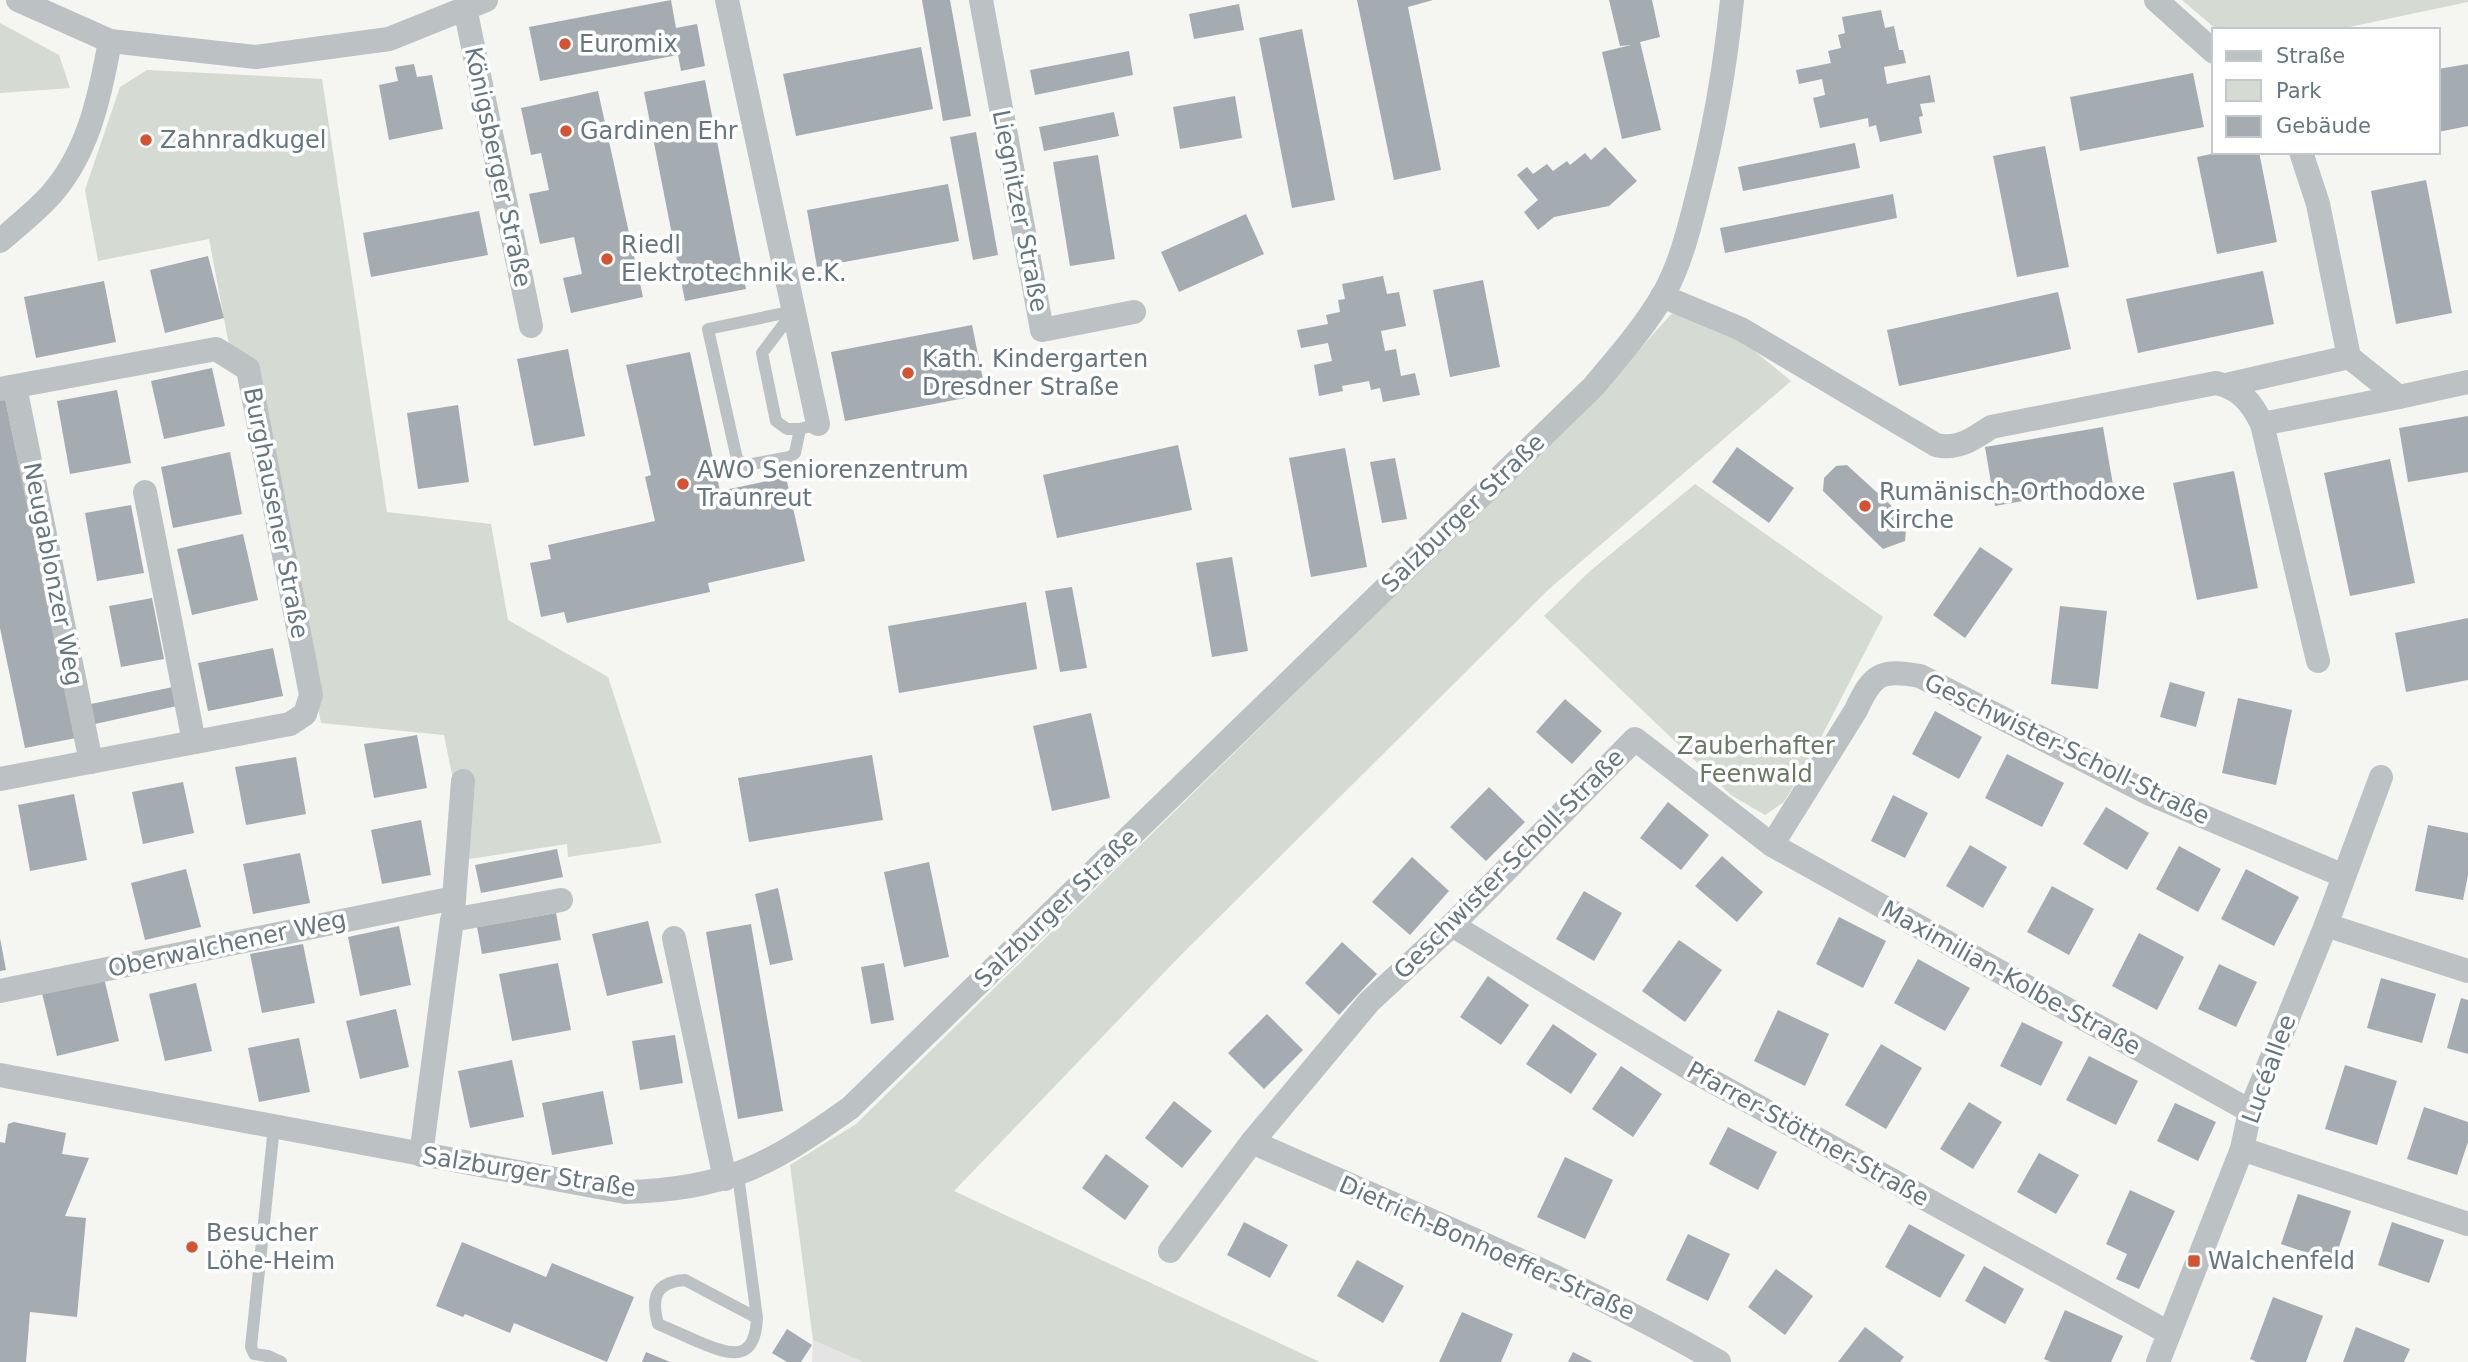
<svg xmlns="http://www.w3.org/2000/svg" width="2468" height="1362" viewBox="0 0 2468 1362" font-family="'DejaVu Sans',sans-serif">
  <rect width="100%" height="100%" fill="#f5f5f2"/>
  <!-- built -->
  <polygon fill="#e3e4e3" points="813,1340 863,1362 812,1362"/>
  <!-- green -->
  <g fill="#d5dad2">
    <polygon points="2182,0 2468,0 2468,2 2335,30 2217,30"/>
    <polygon points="0,23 59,55 70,88 0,93"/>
    <polygon points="147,70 322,79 387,512 491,524 508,620 608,677 662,843 568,857 567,844 469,859 444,735 321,723 255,369 229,345 209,239 98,261 85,190 120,87"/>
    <polygon points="1672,313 1736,336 1791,381 1548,590 1179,957 954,1191 1320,1362 863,1362 813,1340 790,1165 856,1124 1597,397"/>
    <polygon points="1695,484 1883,617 1814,751 1784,802 1765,815 1731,795 1544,616 1589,572"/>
  </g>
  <!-- building -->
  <g fill="#a4acb1">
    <polygon points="671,0 676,28 697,24 705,66 681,71 678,55 540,81 529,27"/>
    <polygon points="922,0 950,0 971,116 943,121"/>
    <polygon points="1357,0 1433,0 1408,7 1441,170 1394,180"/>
    <polygon points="1609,0 1652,0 1660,37 1640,42 1661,130 1622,139 1602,52 1631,45 1620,46"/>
    <polygon points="1239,4 1244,30 1194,39 1189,14"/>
    <polygon points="1881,10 1885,28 1894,26 1899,50 1903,50 1906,63 1884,67 1887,84 1930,75 1935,102 1920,104 1923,116 1919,117 1922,133 1880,142 1876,125 1869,127 1868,118 1820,128 1813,98 1825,95 1822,79 1799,84 1796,70 1831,63 1828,51 1841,48 1838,35 1845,33 1842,17"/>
    <polygon points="1302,29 1335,200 1292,208 1259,38"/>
    <polygon points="921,47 933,109 796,136 783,74"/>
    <polygon points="1129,51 1133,75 1035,95 1030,70"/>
    <polygon points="414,64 417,77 432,75 443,129 389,140 379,85 398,81 395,67"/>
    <polygon points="2468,64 2468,126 2438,132 2438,69"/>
    <polygon points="2193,73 2204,127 2080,151 2070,97"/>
    <polygon points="705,80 746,289 685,301 644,92"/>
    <polygon points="598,91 643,297 571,313 563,278 582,274 574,237 540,244 529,194 549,190 541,153 531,155 521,108"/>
    <polygon points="1235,96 1242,138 1180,149 1173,107"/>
    <polygon points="1114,112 1119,136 1044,151 1039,127"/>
    <polygon points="976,132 998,255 973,260 950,137"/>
    <polygon points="1855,143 1860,168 1743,191 1738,167"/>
    <polygon points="2045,146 2069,267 2017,277 1993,156"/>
    <polygon points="1605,147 1637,181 1609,206 1554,217 1538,230 1524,212 1538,200 1517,175 1527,167 1533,174 1547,164 1553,171 1567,161 1570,165 1585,153 1591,160"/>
    <polygon points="2220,152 2259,152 2277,242 2217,254 2197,157"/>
    <polygon points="1098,155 1115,259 1070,266 1053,162"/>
    <polygon points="2426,180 2452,313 2396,324 2371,191"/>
    <polygon points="948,184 959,241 817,267 807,210"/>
    <polygon points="1893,194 1897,218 1725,253 1720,228"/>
    <polygon points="479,211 488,255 371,277 363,233"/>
    <polygon points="1246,214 1264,254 1179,292 1161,252"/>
    <polygon points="208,256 224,318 165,333 150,270"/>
    <polygon points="2263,271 2274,324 2138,353 2126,299"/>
    <polygon points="1383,276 1387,294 1399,292 1406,326 1381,331 1385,351 1396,349 1401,376 1415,373 1420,395 1383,402 1380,388 1371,390 1369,381 1342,386 1343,391 1319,396 1314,365 1332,361 1328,343 1301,348 1297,330 1328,324 1326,315 1340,312 1338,300 1345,299 1342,284"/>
    <polygon points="1483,280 1500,367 1450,377 1433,290"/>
    <polygon points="104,281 116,342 36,358 24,297"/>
    <polygon points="2058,292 2071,349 1899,386 1887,330"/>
    <polygon points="972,325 986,394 845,421 831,352"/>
    <polygon points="568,349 585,436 534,446 517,359"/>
    <polygon points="690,352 720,491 786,477 805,561 708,583 710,592 567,623 564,612 541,617 530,563 551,559 548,545 655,521 645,477 651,475 626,365"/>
    <polygon points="212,368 225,426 164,439 151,381"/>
    <polygon points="117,390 131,463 70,474 57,401"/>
    <polygon points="5,398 76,738 25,748 0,628 0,399"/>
    <polygon points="458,405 469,482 418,489 407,413"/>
    <polygon points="2468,416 2468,472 2408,482 2399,428"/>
    <polygon points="2103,427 2113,485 1995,506 1985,447"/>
    <polygon points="1178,445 1192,510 1057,538 1043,475"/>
    <polygon points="1737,447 1794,488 1769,523 1712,482"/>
    <polygon points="1345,448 1367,567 1311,577 1289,458"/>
    <polygon points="230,452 242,514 173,528 161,467"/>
    <polygon points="1395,458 1407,519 1382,523 1370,462"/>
    <polygon points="2390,459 2415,583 2350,596 2324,473"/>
    <polygon points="1847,465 1907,520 1905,541 1883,549 1823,491 1824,478 1836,466"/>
    <polygon points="2234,471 2258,588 2197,600 2173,483"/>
    <polygon points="131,505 144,573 97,581 85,513"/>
    <polygon points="243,534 258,600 192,615 177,549"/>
    <polygon points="1980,547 2013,569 1965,638 1933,615"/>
    <polygon points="1232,557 1248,651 1212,657 1196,563"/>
    <polygon points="1072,587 1087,668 1060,672 1045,591"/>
    <polygon points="152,598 164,659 121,667 109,606"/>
    <polygon points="1026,602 1037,669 899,693 888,626"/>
    <polygon points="2060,606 2107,611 2098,689 2051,684"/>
    <polygon points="2468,618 2468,680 2406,692 2395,633"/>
    <polygon points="273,648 283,696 208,711 198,663"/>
    <polygon points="2170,682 2205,692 2196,727 2160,717"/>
    <polygon points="173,687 177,706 95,724 91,704"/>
    <polygon points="2238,698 2292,710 2276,785 2222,773"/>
    <polygon points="1565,699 1602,731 1572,764 1536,732"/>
    <polygon points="1935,711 1982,737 1959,779 1912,754"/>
    <polygon points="1091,713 1110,798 1052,811 1033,726"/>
    <polygon points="417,735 427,788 374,798 364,744"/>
    <polygon points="2007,754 2064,783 2042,827 1985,798"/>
    <polygon points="872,755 883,820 749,842 738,778"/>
    <polygon points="296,757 306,814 246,825 235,767"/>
    <polygon points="183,782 194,833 143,844 132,792"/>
    <polygon points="1489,787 1525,822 1486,861 1450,827"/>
    <polygon points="74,794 87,860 30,871 18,805"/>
    <polygon points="1893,795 1928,813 1905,858 1871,841"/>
    <polygon points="1668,802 1709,835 1681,870 1640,838"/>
    <polygon points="2106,807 2149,833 2127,870 2083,844"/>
    <polygon points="421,820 431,875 382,884 371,830"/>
    <polygon points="2428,825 2468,833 2468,875 2463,900 2415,891"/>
    <polygon points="1970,845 2007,867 1983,908 1946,886"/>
    <polygon points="2179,846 2221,869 2198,912 2156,889"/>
    <polygon points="557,849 563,877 481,893 475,865"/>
    <polygon points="300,853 310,903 253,914 243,864"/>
    <polygon points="1722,856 1763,892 1737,922 1695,886"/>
    <polygon points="1412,857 1449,891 1410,935 1372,902"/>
    <polygon points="929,862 949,957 904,967 884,872"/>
    <polygon points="186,869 201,927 145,940 131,883"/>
    <polygon points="2246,869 2299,897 2274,946 2221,919"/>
    <polygon points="2052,886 2094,909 2069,955 2027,932"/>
    <polygon points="778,888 793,960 770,965 755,894"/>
    <polygon points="1584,891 1622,913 1594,961 1556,939"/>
    <polygon points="556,913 561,940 482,954 477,927"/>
    <polygon points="1839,917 1886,941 1863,988 1816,964"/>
    <polygon points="648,921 663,983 607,996 592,934"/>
    <polygon points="751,924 783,1111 738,1119 706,932"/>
    <polygon points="399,926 411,985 360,996 348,937"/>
    <polygon points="2139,933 2184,957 2157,1010 2112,986"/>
    <polygon points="0,938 6,970 0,971"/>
    <polygon points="1679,940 1722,970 1685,1022 1642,991"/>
    <polygon points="1342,942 1377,974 1339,1015 1305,983"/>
    <polygon points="303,944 315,1003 262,1013 250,954"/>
    <polygon points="1918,959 1970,988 1945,1031 1894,1003"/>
    <polygon points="558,963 571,1030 512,1041 499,974"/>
    <polygon points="884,963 894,1020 871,1024 861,967"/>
    <polygon points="2219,964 2257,982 2236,1027 2198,1009"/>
    <polygon points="1488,976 1529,1005 1501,1045 1460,1017"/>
    <polygon points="104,978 119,1041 57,1056 42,993"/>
    <polygon points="2381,978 2436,994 2422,1043 2367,1028"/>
    <polygon points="196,983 212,1051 165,1061 149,994"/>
    <polygon points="2461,998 2468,1000 2468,1054 2447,1048"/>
    <polygon points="396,1009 409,1067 360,1079 346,1021"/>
    <polygon points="1778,1010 1829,1034 1805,1086 1754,1061"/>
    <polygon points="1267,1014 1303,1050 1264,1089 1228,1053"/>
    <polygon points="2022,1022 2063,1042 2041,1086 2000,1066"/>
    <polygon points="1553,1024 1597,1054 1571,1094 1526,1064"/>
    <polygon points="675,1035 683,1083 640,1090 632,1041"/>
    <polygon points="299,1038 310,1092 259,1102 248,1048"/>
    <polygon points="1881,1044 1922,1068 1886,1129 1845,1105"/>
    <polygon points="2089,1056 2138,1081 2116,1125 2066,1100"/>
    <polygon points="512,1060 524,1117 470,1128 458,1071"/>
    <polygon points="2345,1065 2397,1081 2377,1145 2325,1129"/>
    <polygon points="1621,1066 1662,1094 1633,1137 1592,1109"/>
    <polygon points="603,1091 613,1144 552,1155 542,1103"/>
    <polygon points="1174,1101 1212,1131 1182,1168 1145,1138"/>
    <polygon points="1969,1102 2002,1122 1973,1169 1940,1149"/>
    <polygon points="2175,1103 2216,1122 2198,1161 2157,1141"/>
    <polygon points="2424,1107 2468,1122 2468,1142 2457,1175 2407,1159"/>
    <polygon points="14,1122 66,1133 62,1154 89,1158 65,1216 86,1218 77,1317 30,1312 26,1362 0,1362 0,1142 5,1143 8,1124"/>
    <polygon points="1728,1127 1777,1152 1758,1190 1709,1164"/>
    <polygon points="2039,1153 2079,1175 2056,1214 2017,1192"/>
    <polygon points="1106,1154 1149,1186 1125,1220 1082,1188"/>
    <polygon points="1565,1157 1613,1180 1585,1239 1537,1217"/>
    <polygon points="2130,1190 2175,1211 2139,1289 2116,1279 2127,1254 2106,1244"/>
    <polygon points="2298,1194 2351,1211 2334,1262 2281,1244"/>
    <polygon points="1244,1222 1288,1245 1270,1278 1227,1255"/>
    <polygon points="2392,1222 2444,1240 2429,1283 2378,1265"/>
    <polygon points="1909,1224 1965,1255 1940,1298 1885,1267"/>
    <polygon points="1688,1234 1730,1254 1708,1301 1666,1280"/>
    <polygon points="462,1242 546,1277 552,1263 634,1297 607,1362 514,1323 510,1333 465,1314 463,1317 436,1306"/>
    <polygon points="1357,1260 1404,1286 1383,1323 1337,1296"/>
    <polygon points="1984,1266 2024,1289 2005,1324 1965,1301"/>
    <polygon points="1776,1269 1813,1296 1785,1335 1748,1307"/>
    <polygon points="2273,1297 2323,1316 2306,1362 2257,1362 2250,1359"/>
    <polygon points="2065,1310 2123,1336 2111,1362 2051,1362 2044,1359"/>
    <polygon points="1462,1312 1513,1334 1501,1362 1439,1362"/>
    <polygon points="1865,1327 1904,1357 1900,1362 1838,1362"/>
    <polygon points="2356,1327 2410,1349 2404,1362 2343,1362"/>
    <polygon points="787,1329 812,1345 801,1362 787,1362 772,1353"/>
    <polygon points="646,1352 670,1362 642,1362"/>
    <polygon points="1573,1352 1593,1362 1568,1362"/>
  </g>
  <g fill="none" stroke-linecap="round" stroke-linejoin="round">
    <!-- lane -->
    <g stroke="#bcc1c4" stroke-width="12">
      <polyline points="794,311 708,329 737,459 746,465 790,457 795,453 800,429 818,424"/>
      <polyline points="794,311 762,353 776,421 787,429 800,429"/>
      <polyline points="274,1127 251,1347 254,1354 268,1356 281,1362"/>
      <path d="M738,1175L757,1318C755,1362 732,1356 699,1342C685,1336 672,1330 658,1324C651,1298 655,1282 685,1280L757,1318"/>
    </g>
    <!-- street -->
    <g stroke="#bcc1c4" stroke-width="24">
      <polyline points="18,0 110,41 256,57 389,39 486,0"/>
      <polyline points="727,0 818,424"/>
      <polyline points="981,0 1042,330 1134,312"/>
      <polyline points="2156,0 2214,52"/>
      <polyline points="465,8 531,326"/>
      <polyline points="2301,152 2318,204 2349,357"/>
      <path d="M0,241C15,228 31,215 45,201C87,159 100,97 110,41"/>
      <path d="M1662,296L1741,329L1936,445C1958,450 1973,439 1991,427L2216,383C2240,388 2252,403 2262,424L2399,397"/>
      <polyline points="2226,385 2349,357 2399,397 2468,382"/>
      <polyline points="15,387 91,762"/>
      <polyline points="0,389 216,349 248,369 311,695 305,714 290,724 0,779"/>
      <polyline points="2262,424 2318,661"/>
      <polyline points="145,492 194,742"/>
      <polyline points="1772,845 2250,1111"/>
      <polyline points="453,912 463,781"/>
      <polyline points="1452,925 1690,1069 2169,1333"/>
      <polyline points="2326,925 2468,971"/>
      <polyline points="674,938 725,1179"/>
      <polyline points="0,991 454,898"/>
      <path d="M0,1075L625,1192C725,1190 770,1165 850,1108L1594,386C1617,358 1643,329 1662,297C1679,268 1688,233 1696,201C1714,132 1725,70 1732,0"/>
      <path d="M1252,1142C1409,1212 1570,1276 1719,1362"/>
      <polyline points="2242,1149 2468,1224"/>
      <polyline points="421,1155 452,920 561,900"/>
      <path d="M1170,1251L1252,1142L1369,1002L1452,925L1635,739L1772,845L1856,710C1873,673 1881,669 1920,676L2150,794L2344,876"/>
      <polyline points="2158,1362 2242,1149 2250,1111 2326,925 2381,777"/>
    </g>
  </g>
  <!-- markers -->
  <g fill="#d65231" stroke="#fff" stroke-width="2.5">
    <circle cx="565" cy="44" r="7"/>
    <circle cx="566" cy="131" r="7"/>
    <circle cx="146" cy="140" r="7"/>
    <circle cx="607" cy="259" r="7"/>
    <circle cx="908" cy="373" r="7"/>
    <circle cx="683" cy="484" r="7"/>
    <circle cx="1865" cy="506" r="7"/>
    <circle cx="192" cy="1247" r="7"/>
    <rect x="2187" y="1254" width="14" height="14" rx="3.5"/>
  </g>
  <g text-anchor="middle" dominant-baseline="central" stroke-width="7" stroke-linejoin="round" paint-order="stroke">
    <!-- poi labels -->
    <g font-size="24" fill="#667681" stroke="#fff" text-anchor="start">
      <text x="579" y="44">Euromix</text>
      <text x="580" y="131">Gardinen Ehr</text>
      <text x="160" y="140">Zahnradkugel</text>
      <text x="621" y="245">Riedl<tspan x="621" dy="28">Elektrotechnik e.K.</tspan></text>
      <text x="922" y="359">Kath. Kindergarten<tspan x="922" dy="28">Dresdner Straße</tspan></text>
      <text x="697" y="470">AWO Seniorenzentrum<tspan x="697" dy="28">Traunreut</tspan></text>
      <text x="1879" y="492">Rumänisch-Orthodoxe<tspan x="1879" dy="28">Kirche</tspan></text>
      <text x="206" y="1233">Besucher<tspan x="206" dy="28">Löhe-Heim</tspan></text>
      <text x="2208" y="1261">Walchenfeld</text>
    </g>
    <!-- street labels -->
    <g font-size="24" fill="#667681" stroke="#fff">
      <text transform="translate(498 167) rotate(78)">Königsberger Straße</text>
      <text transform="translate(1020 211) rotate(79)">Liegnitzer Straße</text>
      <text transform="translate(276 513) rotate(79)">Burghausener Straße</text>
      <text transform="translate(1463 513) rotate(-44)">Salzburger Straße</text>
      <text transform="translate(53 574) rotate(79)">Neugablonzer Weg</text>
      <text transform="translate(2067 749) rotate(26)">Geschwister-Scholl-Straße</text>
      <text transform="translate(1509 864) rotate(-45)">Geschwister-Scholl-Straße</text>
      <text transform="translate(1056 908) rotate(-44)">Salzburger Straße</text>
      <text transform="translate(227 944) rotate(-12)">Oberwalchener Weg</text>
      <text transform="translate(2011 978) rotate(29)">Maximilian-Kolbe-Straße</text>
      <text transform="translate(2269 1069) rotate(-70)">Lucéallee</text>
      <text transform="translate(1808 1134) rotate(29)">Pfarrer-Stöttner-Straße</text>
      <text transform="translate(529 1172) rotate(9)">Salzburger Straße</text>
      <text transform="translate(1487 1248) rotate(24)">Dietrich-Bonhoeffer-Straße</text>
    </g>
    <!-- park labels -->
    <g font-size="24" fill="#697965" stroke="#fff">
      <text x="1756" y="746">Zauberhafter<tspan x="1756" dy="28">Feenwald</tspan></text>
    </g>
  </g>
  <!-- legend -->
  <rect x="2212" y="28" width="228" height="126" fill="#ffffff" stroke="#c2c8cd" stroke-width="2"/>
  <rect x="2226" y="51" width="35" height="10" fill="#bcc1c4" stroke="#c2c8cd" stroke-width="2"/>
  <text x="2276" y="63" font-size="21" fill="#667681">Straße</text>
  <rect x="2226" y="80" width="35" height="21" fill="#d5dad2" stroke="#c2c8cd" stroke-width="2"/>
  <text x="2276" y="98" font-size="21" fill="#667681">Park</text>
  <rect x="2226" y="116" width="35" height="21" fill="#a4acb1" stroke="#c2c8cd" stroke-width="2"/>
  <text x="2276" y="133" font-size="21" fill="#667681">Gebäude</text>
</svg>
